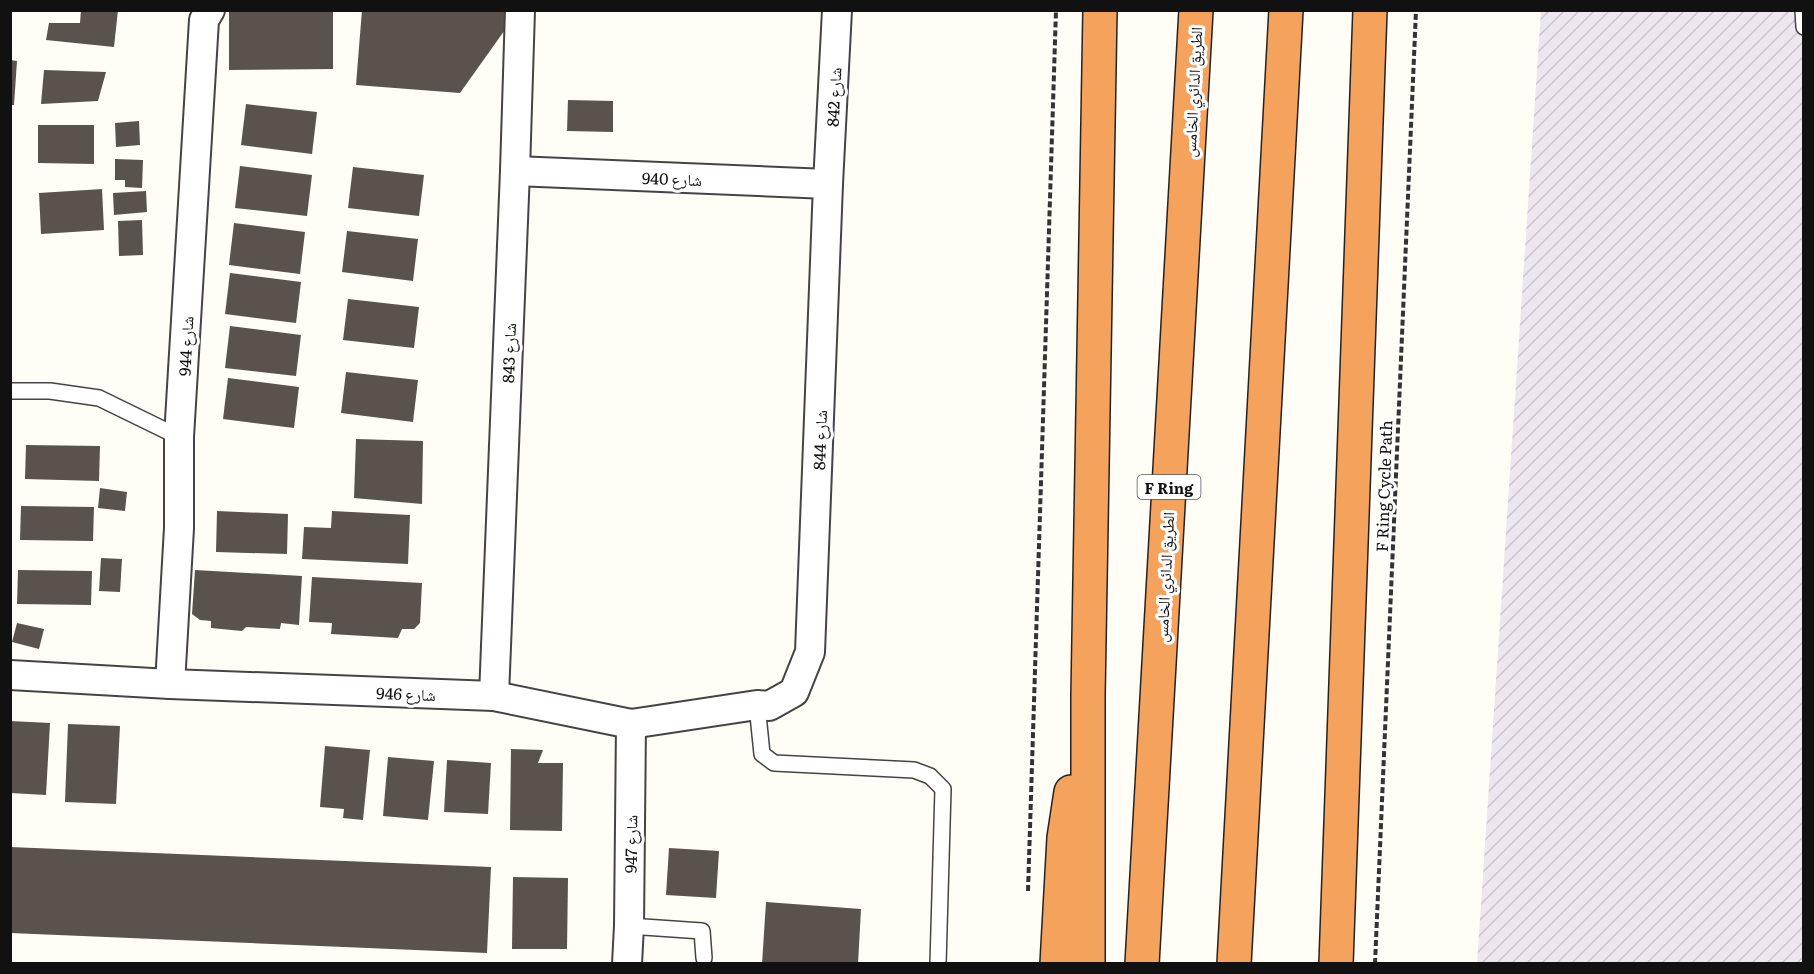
<svg xmlns="http://www.w3.org/2000/svg" width="1814" height="974" viewBox="0 0 1814 974" font-family="Literata,'Noto Naskh Arabic',serif">
  <defs>
    <pattern id="industrial-furrows" width="10" height="10" patternUnits="userSpaceOnUse" patternTransform="scale(1.5)"><rect width="10" height="10" fill="#eee6ef"/><path d="M-1 1l2-2M0 10L10 0M9 11l2-2" fill="none" stroke="#cbc4cc"/></pattern>
  </defs>
  <rect width="100%" height="100%" fill="#fffdf5"/>
  <!-- industrial -->
  <polygon fill="url(#industrial-furrows)" points="1541,11 1803,11 1803,963 1477,964"/>
  <!-- building -->
  <g fill="#5a524d">
    <polygon points="81,10 118,10 114,47 46,40 49,23 80,23"/>
    <polygon points="229,10 333,10 333,69 229,70"/>
    <polygon points="362,10 519,10 460,93 356,85"/>
    <polygon points="10,60 17,61 14,105 10,105"/>
    <polygon points="44,70 106,72 98,101 41,104"/>
    <polygon points="568,100 613,101 613,132 567,131"/>
    <polygon points="246,104 317,112 312,154 241,145"/>
    <polygon points="139,121 140,145 116,147 115,123"/>
    <polygon points="38,125 94,125 94,164 38,163"/>
    <polygon points="115,159 143,160 142,188 125,187 125,180 115,180"/>
    <polygon points="240,166 312,175 307,216 235,208"/>
    <polygon points="353,167 424,175 419,216 348,208"/>
    <polygon points="102,189 104,230 41,234 39,193"/>
    <polygon points="146,191 147,212 114,215 113,193"/>
    <polygon points="142,220 143,255 119,256 118,221"/>
    <polygon points="234,223 305,232 300,274 229,265"/>
    <polygon points="347,231 418,239 413,281 342,272"/>
    <polygon points="230,273 301,282 296,323 225,314"/>
    <polygon points="348,299 419,307 414,348 343,340"/>
    <polygon points="230,326 301,335 296,376 225,368"/>
    <polygon points="346,372 418,380 413,422 341,413"/>
    <polygon points="228,378 299,387 294,428 223,419"/>
    <polygon points="356,439 423,441 422,504 354,498"/>
    <polygon points="26,445 100,446 99,481 25,479"/>
    <polygon points="100,488 127,492 125,511 98,508"/>
    <polygon points="21,506 94,507 93,541 20,540"/>
    <polygon points="217,511 288,514 287,554 216,552"/>
    <polygon points="332,511 410,515 408,564 302,559 304,527 331,528"/>
    <polygon points="101,558 122,559 120,592 99,591"/>
    <polygon points="18,570 92,571 91,605 17,604"/>
    <polygon points="195,570 302,576 299,625 281,623 280,629 246,627 242,631 211,628 211,621 200,620 192,614"/>
    <polygon points="312,577 422,583 420,623 414,629 402,629 398,638 331,634 332,623 309,622"/>
    <polygon points="17,623 44,629 39,649 12,642"/>
    <polygon points="10,721 50,723 46,795 10,793"/>
    <polygon points="68,724 120,726 116,804 65,802"/>
    <polygon points="325,746 370,750 363,820 343,818 344,809 320,807"/>
    <polygon points="511,749 543,750 538,763 563,763 562,831 510,830"/>
    <polygon points="388,757 434,761 428,820 383,816"/>
    <polygon points="447,760 491,763 488,814 444,812"/>
    <polygon points="10,847 491,867 487,953 10,933"/>
    <polygon points="669,848 719,851 716,898 666,895"/>
    <polygon points="513,877 568,878 567,949 512,949"/>
    <polygon points="766,902 861,909 858,964 762,964"/>
  </g>
  <g fill="none" stroke-linecap="round" stroke-linejoin="round">
    <defs>
      <g id="lane">
        <polyline points="1803,10 1804,27"/>
        <polyline points="10,391 50,391 99,398 179,437"/>
        <polyline points="757,705 762,754 774,763 914,770 930,776 943,789 938,964"/>
        <polyline points="629,926 702,931 704,958"/>
      </g>
      <g id="street">
        <polyline points="515,171 828,184"/>
        <polyline points="10,675 170,684 494,696 631,724 757,705 769,706 794,692 810,652 828,184 837,10"/>
        <polyline points="170,684 179,528 179,437 204,20 210,10"/>
        <polyline points="494,696 515,171 520,10"/>
        <polyline points="627,964 629,926 631,724"/>
      </g>
      <g id="highway">
        <polyline points="1057,964 1064,838 1071,792"/>
        <polyline points="1088,964 1088,696 1100,10"/>
        <polyline points="1142,964 1196,10"/>
        <polyline points="1234,964 1286,10"/>
        <polyline points="1336,964 1370,10"/>
      </g>
    </defs>
    <!-- lane casing -->
    <use href="#lane" stroke="#444" stroke-width="18"/>
    <!-- street casing -->
    <use href="#street" stroke="#444" stroke-width="32"/>
    <!-- highway casing -->
    <use href="#highway" stroke="#222" stroke-width="36"/>
    <!-- path -->
    <g stroke="#333" stroke-width="4" stroke-dasharray="6 3" stroke-linecap="butt">
      <polyline points="1028,891 1056,10"/>
      <polyline points="1375,964 1416,10"/>
    </g>
    <!-- lane -->
    <use href="#lane" stroke="#fff" stroke-width="15"/>
    <!-- street -->
    <use href="#street" stroke="#fff" stroke-width="28"/>
    <!-- highway -->
    <use href="#highway" stroke="#f5a25d" stroke-width="33"/>
  </g>
  <g text-anchor="middle" dominant-baseline="central" stroke-width="6" stroke-linejoin="round" paint-order="stroke">
    <!-- shield labels -->
    <rect fill="#fff" stroke="#585858" stroke-width="1.5" x="1137.5" y="475" width="63" height="24" rx="4.5"/>
    <g font-size="15" font-weight="bold" fill="#111">
      <text x="1169" y="487">F Ring</text>
    </g>
    <!-- street labels -->
    <g font-size="16" fill="#111" stroke="#fff">
      <text transform="translate(1192 92) rotate(-87)">الطريق الدائري الخامس</text>
      <text transform="translate(833 97) rotate(-87)">شارع 842</text>
      <text transform="translate(672 178) rotate(2)">شارع 940</text>
      <text transform="translate(185 346) rotate(-87)">شارع 944</text>
      <text transform="translate(508 353) rotate(-88)">شارع 843</text>
      <text transform="translate(819 440) rotate(-88)">شارع 844</text>
      <text transform="translate(1383 486) rotate(-88)">F Ring Cycle Path</text>
      <text transform="translate(1164 577) rotate(-87)">الطريق الدائري الخامس</text>
      <text transform="translate(406 693) rotate(2)">شارع 946</text>
      <text transform="translate(630 844) rotate(-89)">شارع 947</text>
    </g>
  </g>
  <!-- border -->
  <rect width="1814" height="974" fill="none" stroke="#111111" stroke-width="24"/>
</svg>
